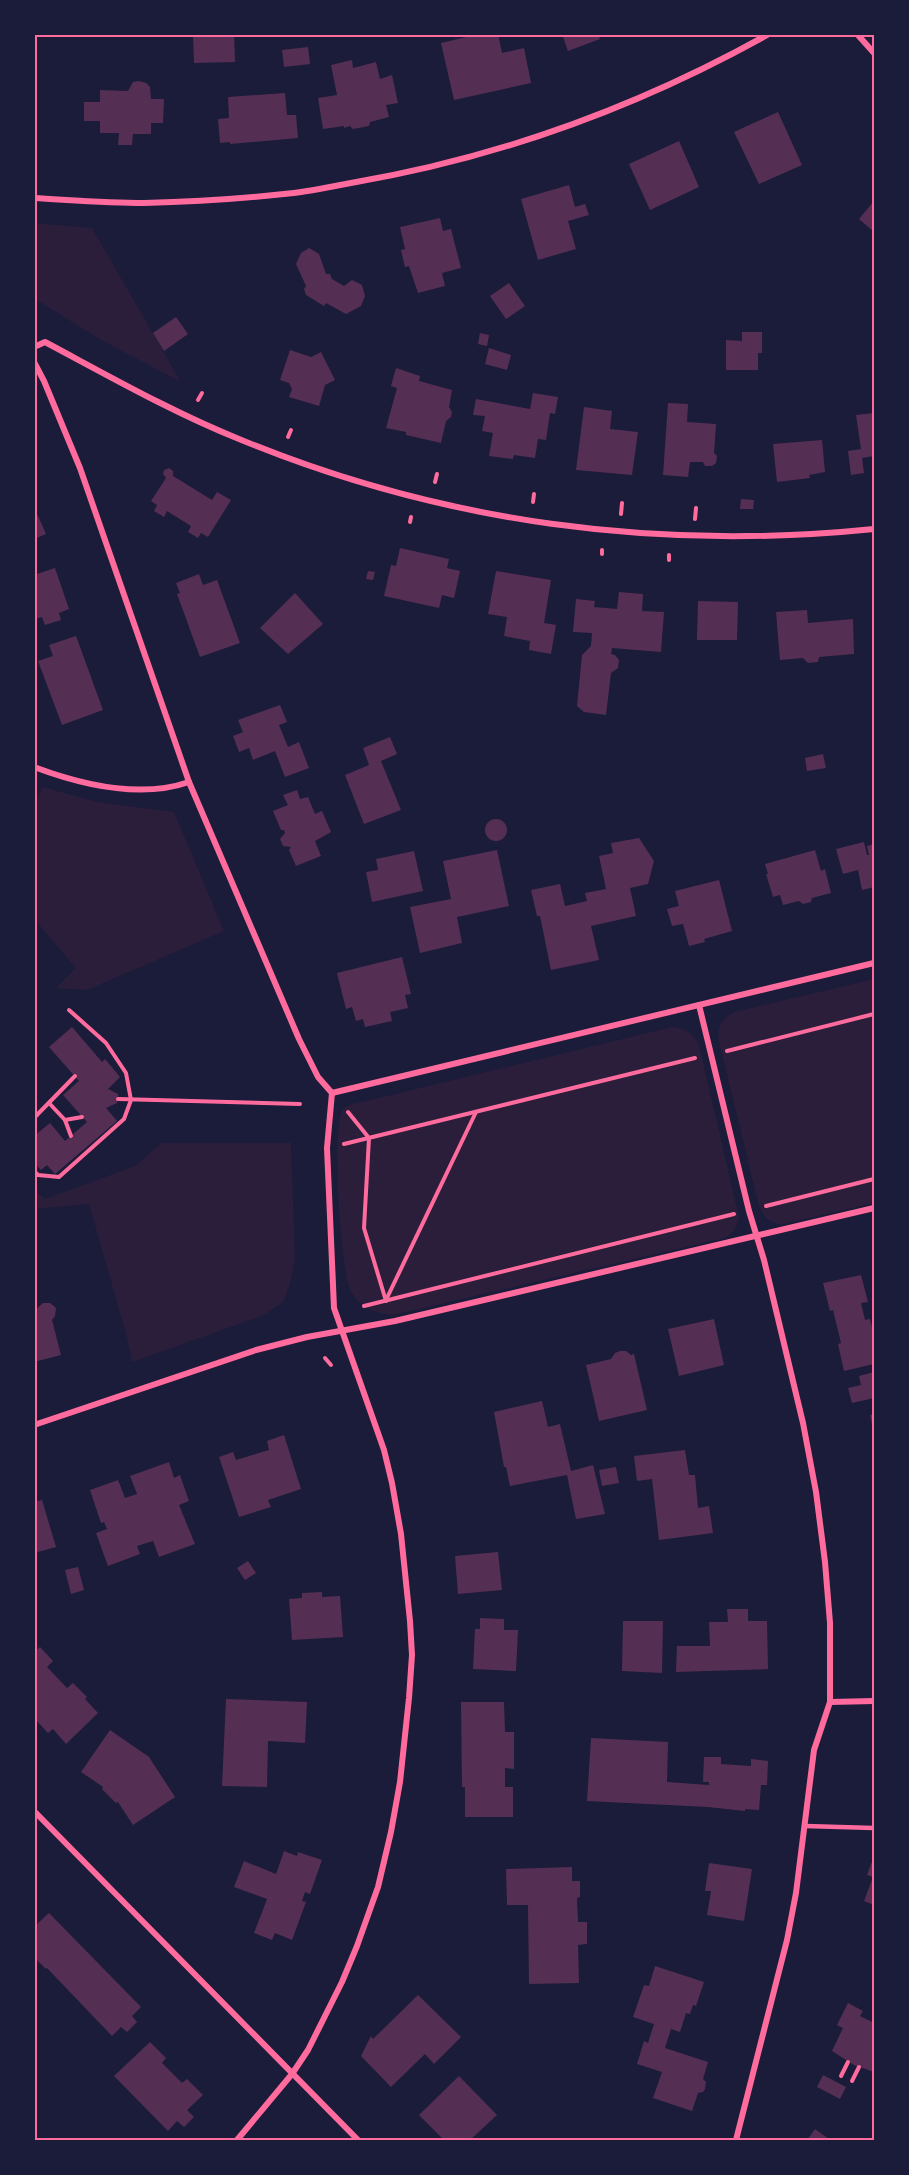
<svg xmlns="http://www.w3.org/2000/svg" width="909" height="2175" viewBox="0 0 909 2175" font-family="'Fira Sans',sans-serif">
  <rect width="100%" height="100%" fill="#1b1b3a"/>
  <!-- green -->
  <g fill="#2a1e3b">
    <polygon points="35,223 92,228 181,382 101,340 35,299"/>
    <polygon points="43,787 97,802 174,812 224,931 87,990 56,988 76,968 35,920 35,802"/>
    <path d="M874,979V1203L784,1224C770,1224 764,1218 759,1206L719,1042C717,1027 721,1019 734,1012Z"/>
    <path d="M672,1027C686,1029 693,1032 699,1045L739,1217C737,1227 734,1232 725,1238L393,1315C375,1313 360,1308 351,1291C340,1271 332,1129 342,1111C346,1105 352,1104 358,1103Z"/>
    <polygon points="162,1143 291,1143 295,1258 291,1281 283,1302 262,1316 132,1362 128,1341 89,1204 35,1209 35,1190 45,1199 135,1166"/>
  </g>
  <!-- building -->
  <g fill="#542f53">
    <polygon points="193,34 234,34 235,62 194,63"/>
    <polygon points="479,34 498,34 502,53 524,48 531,83 454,100 441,43"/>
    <polygon points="562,34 598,34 600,39 568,51"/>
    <polygon points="308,47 310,64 284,67 282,50"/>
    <polygon points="352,60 353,68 376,62 380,79 392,75 398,103 386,105 389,117 370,122 369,126 353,129 350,126 344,128 344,126 323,129 318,98 337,95 331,65"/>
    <polygon points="139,81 146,83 150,87 151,99 164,99 163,123 151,123 151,134 133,134 132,145 118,145 119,133 100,133 100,121 84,121 84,102 100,102 100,90 128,91 133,82"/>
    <polygon points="285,93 287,115 296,115 298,138 230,144 230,142 220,143 218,119 229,118 228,97"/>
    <polygon points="778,112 802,165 759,184 734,132"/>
    <polygon points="679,141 699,187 650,210 629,164"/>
    <polygon points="569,185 575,207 585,204 589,215 568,221 576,249 538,260 521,199"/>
    <polygon points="874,201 874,232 859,219"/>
    <polygon points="440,218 443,231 451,229 461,268 442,273 445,286 418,293 409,266 405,267 401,250 405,249 400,227"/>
    <polygon points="309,248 319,254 326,274 330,274 332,279 344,286 352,280 362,285 365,296 361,306 346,314 326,303 324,306 306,295 304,289 306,286 296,264 301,253"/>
    <polygon points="509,283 525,306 506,319 490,296"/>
    <polygon points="176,317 188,334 164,351 153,333"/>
    <polygon points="742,332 762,332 762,353 758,353 758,370 726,370 726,340 742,341"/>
    <polygon points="480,333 489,335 487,346 478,344"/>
    <polygon points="489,348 511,355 507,370 485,364"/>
    <polygon points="290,350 311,357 321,352 335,380 325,385 319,406 289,397 292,389 289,383 280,380"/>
    <polygon points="396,368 420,376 419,381 452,390 449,407 452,412 451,417 446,421 441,443 406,435 406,432 386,428 397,388 391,386"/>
    <polygon points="533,393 558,397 555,414 550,413 546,440 538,439 535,458 514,455 513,459 489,456 493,433 482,431 485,416 473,415 476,399 530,409"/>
    <polygon points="668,403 688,404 687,422 716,424 714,453 717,456 716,463 712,466 705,466 703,462 690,462 688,477 663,475"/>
    <polygon points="584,407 612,411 610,429 638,432 632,475 576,470"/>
    <polygon points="874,413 874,456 862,458 864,473 851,475 848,451 861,449 856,415"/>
    <polygon points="822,440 825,472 809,475 810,478 777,482 773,444"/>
    <polygon points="169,468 173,471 173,476 212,500 217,492 231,500 208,537 201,533 198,538 188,532 191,526 167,511 164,517 154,511 157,505 151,501 166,478 163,474 164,470"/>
    <polygon points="741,499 754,500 753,509 740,509"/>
    <polygon points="34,507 46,534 34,539"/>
    <polygon points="400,548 449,559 447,568 460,571 454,598 442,595 439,608 384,596 391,565 396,566"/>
    <polygon points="55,568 69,609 59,613 61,620 45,625 42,617 34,619 34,575"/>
    <polygon points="368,571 375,572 373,580 366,579"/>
    <polygon points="496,571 551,580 544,623 556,625 551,654 529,650 530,641 504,636 507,617 488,614"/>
    <polygon points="199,574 203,585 217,580 240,643 200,657 177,594 180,593 176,583"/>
    <polygon points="619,592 643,594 642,611 664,612 661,652 612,648 611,654 615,655 619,660 618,668 611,673 606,715 584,712 577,706 582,655 591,646 592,633 573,632 576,599 595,601 594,607 617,609"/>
    <polygon points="295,593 323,624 288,654 260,628"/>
    <polygon points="698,601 738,602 737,640 697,640"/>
    <polygon points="807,610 808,623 853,619 854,654 819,657 818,662 808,663 803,658 780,660 776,612"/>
    <polygon points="76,636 103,710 62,725 38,661 53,656 49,645"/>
    <polygon points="280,705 287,722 279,725 288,747 299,742 309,768 285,777 275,751 253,760 249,748 239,752 233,736 243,732 238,720"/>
    <polygon points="390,737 397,754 381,761 401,810 364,824 345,775 369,765 363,748"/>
    <polygon points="823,754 826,768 807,771 805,758"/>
    <polygon points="297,790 300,799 308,797 315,814 322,811 331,832 315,841 321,856 296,866 289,850 291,847 283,846 280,839 285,833 284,830 281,830 273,811 288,805 283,795"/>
    <circle cx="496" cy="830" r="11"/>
    <polygon points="639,838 654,861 648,884 630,888 636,916 591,926 599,960 551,970 540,916 537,916 531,890 560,884 565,906 587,901 585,893 606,889 599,856 613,853 611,843"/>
    <polygon points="864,842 867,855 869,855 867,846 874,844 874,887 862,890 858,870 843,874 836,849"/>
    <polygon points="497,850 509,906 457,917 462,943 420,953 410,907 451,899 443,861"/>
    <polygon points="815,850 821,871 825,869 831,893 812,898 811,902 803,904 799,901 783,905 780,895 773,897 766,874 768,874 765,864"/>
    <polygon points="414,851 423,891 372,902 366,872 378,870 376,859"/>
    <polygon points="719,880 732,931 704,939 705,942 689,946 683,924 672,926 667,909 679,906 675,891"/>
    <polygon points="402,957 411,994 405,995 408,1008 390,1012 392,1021 365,1027 363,1019 356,1021 352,1007 346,1009 337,973"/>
    <polygon points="72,1027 102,1062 105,1059 120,1077 108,1089 118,1094 117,1103 106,1108 117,1121 55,1174 47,1165 41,1170 34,1163 34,1136 50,1123 65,1141 87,1122 63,1095 79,1081 49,1047"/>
    <polygon points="861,1275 868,1302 861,1303 865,1320 870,1319 874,1335 874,1364 844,1371 838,1344 841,1343 833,1310 830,1311 823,1283"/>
    <polygon points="43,1303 50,1303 56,1308 55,1316 52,1320 61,1355 34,1362 34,1311"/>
    <polygon points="714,1319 724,1365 679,1376 668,1329"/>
    <polygon points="620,1351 626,1351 631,1355 634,1354 647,1410 599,1421 586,1365 611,1359 615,1353"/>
    <polygon points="874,1372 874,1398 852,1403 848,1388 861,1385 859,1376"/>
    <polygon points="542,1401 548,1427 560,1424 571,1471 593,1465 605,1514 576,1519 567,1475 510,1486 506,1467 504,1467 494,1412"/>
    <polygon points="874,1414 874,1429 873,1429 870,1415"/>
    <polygon points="284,1435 301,1489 268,1500 271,1507 239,1517 219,1457 233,1452 236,1460 269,1450 267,1441"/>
    <polygon points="685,1450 689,1475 695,1475 698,1508 709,1506 713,1533 659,1540 652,1479 637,1481 634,1456"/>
    <polygon points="169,1462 174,1478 180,1475 189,1501 179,1505 195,1544 159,1557 153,1541 137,1546 140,1554 108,1566 96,1533 107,1529 104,1522 101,1523 90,1490 118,1480 125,1498 137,1494 130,1476"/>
    <polygon points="616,1467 619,1483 602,1486 599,1470"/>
    <polygon points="42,1500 56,1547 34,1553 34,1502"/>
    <polygon points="498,1552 502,1590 458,1594 455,1556"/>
    <polygon points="248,1561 256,1573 245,1580 237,1568"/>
    <polygon points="78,1567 84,1590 71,1594 65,1570"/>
    <polygon points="322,1592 322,1597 340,1596 343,1637 292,1640 289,1599 302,1598 302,1593"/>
    <polygon points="727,1609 748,1609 748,1621 767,1621 768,1669 676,1672 677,1646 710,1646 709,1622 728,1622"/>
    <polygon points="480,1618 504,1619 504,1630 518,1630 516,1671 473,1669 475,1629 480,1629"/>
    <polygon points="623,1621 663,1621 662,1673 622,1671"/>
    <polygon points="40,1647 53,1661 47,1667 67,1688 73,1683 87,1697 85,1699 98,1713 66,1744 53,1729 48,1733 34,1718 34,1652"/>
    <polygon points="226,1699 307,1702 305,1743 268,1741 267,1787 222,1786"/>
    <polygon points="461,1702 504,1702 505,1732 514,1732 514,1769 505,1768 505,1787 513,1787 513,1817 465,1817 465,1787 462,1787"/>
    <polygon points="110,1730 149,1757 175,1797 133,1825 118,1802 116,1803 102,1789 103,1787 81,1772"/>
    <polygon points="591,1738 668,1742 667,1782 709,1785 709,1782 703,1782 704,1757 721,1757 721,1764 751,1766 751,1759 768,1761 767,1785 761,1785 759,1810 745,1809 745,1811 708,1807 587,1801"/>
    <polygon points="284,1851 297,1856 298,1852 322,1860 310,1894 305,1892 302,1901 306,1902 292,1940 275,1933 272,1940 254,1933 267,1899 234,1887 244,1861 276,1874"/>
    <polygon points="874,1856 874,1905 864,1901 873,1877 867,1875"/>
    <polygon points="709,1863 752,1869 744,1921 707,1915 711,1891 705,1891"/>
    <polygon points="572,1867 572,1881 580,1881 580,1897 577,1898 578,1922 587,1922 587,1944 578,1945 579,1983 529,1984 528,1905 507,1905 506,1869"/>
    <polygon points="49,1913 141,2007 132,2016 137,2022 127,2032 121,2027 112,2036 47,1968 46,1969 34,1957 34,1927"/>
    <polygon points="655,1966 704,1982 696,2006 693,2005 690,2014 686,2013 680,2032 671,2029 665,2048 708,2062 703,2079 706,2082 705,2089 703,2092 698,2093 692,2111 653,2098 662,2072 637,2064 644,2041 648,2043 654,2024 633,2017 644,1985 649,1986"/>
    <polygon points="418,1995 461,2037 434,2064 425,2054 391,2087 361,2056 371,2036 373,2039"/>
    <polygon points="848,2003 863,2011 860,2016 874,2023 874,2072 854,2065 832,2051 843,2028 837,2025"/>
    <polygon points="150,2042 166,2058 162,2063 182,2083 187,2079 203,2095 187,2110 194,2117 184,2127 177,2121 168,2131 114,2076"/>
    <polygon points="823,2075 846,2087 840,2099 817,2087"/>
    <polygon points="459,2076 497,2115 470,2140 444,2140 419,2115"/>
    <polygon points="815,2129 829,2139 828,2140 807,2140"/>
  </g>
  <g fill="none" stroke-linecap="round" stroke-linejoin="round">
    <!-- path -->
    <g stroke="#ff6b9d" stroke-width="4">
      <polyline points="198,400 202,393"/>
      <polyline points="288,437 291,430"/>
      <polyline points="435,482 437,474"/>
      <polyline points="533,502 534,494"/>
      <polyline points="621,514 622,503"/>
      <polyline points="695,519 696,508"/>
      <polyline points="410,522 411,517"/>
      <polyline points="602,554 602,550"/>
      <polyline points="669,560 669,555"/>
      <polyline points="727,1051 874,1014"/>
      <polyline points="118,1099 300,1104"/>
      <polyline points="49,1103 65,1120 71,1136"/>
      <polyline points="348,1112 369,1138 364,1228 386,1301"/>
      <polyline points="34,1118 75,1076"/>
      <polyline points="65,1120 82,1117"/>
      <polyline points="344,1144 695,1058"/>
      <polyline points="34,1171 38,1175 59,1177 124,1119 131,1100 126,1073 106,1043 69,1010"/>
      <polyline points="766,1206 874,1179"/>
      <polyline points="386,1300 476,1112"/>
      <polyline points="364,1306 734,1214"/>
      <polyline points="325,1358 331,1365"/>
      <polyline points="841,2076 848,2062"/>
      <polyline points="852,2081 859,2067"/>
    </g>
    <!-- service -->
    <polyline stroke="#ff6b9d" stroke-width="4.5" points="805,1826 874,1828"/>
    <!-- minor -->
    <g stroke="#ff6b9d" stroke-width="6">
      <polyline points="857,34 874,53"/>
      <path d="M34,198C71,200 107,203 144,203C190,202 238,199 284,194C307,192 329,187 351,183C498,158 640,106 769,34"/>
      <path d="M34,347L45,342C109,376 172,412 239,439C442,523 657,551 874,529"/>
      <polyline points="34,362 44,381 80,468 189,782 299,1039 318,1077 332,1093 327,1148 334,1308 384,1450 392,1483 401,1534 410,1621 412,1655 409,1698 400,1782 391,1832 378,1887 357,1946 342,1982 308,2050 292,2074 237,2140"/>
      <path d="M34,767C82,785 140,799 189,782"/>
      <polyline points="699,1005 749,1211 764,1260 803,1423 816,1492 825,1562 830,1623 830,1702 814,1750 796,1893 787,1940 736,2140"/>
      <polyline points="332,1093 874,963"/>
      <polyline points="34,1425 256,1350 307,1337 395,1321 874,1208"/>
      <polyline points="830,1702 874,1701"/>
      <polyline points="34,1811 358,2140"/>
    </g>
  </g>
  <!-- border -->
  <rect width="909" height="2175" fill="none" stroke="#1b1b3a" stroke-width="72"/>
  <rect x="36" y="36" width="837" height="2103" fill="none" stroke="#ff6b9d" stroke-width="2"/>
</svg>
